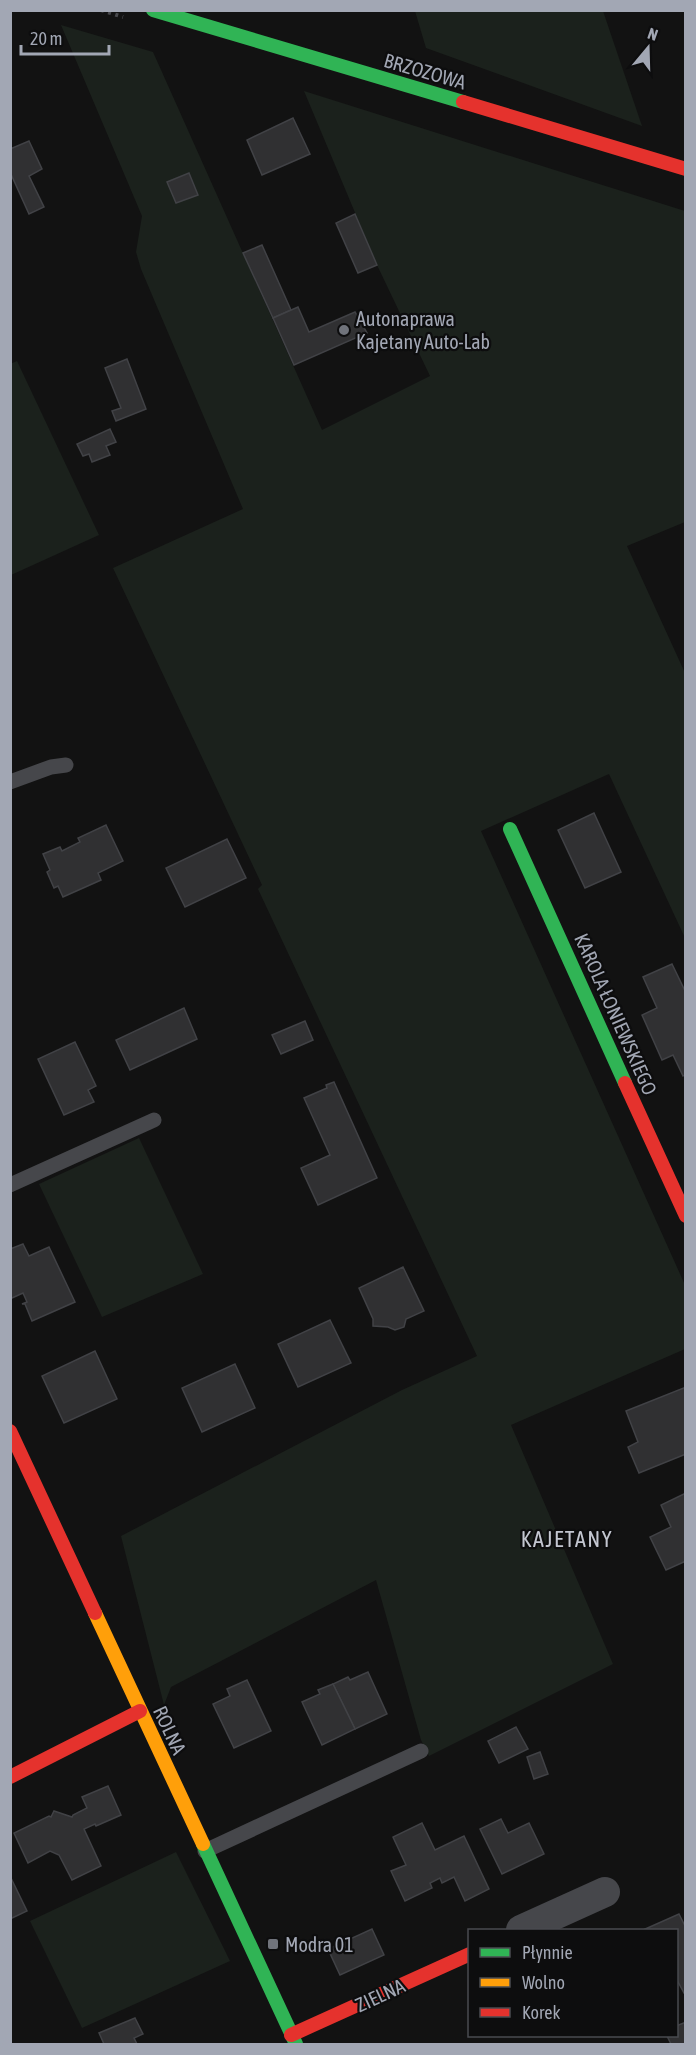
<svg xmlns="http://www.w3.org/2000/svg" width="696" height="2055" viewBox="0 0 696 2055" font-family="'Asap Condensed',sans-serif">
  <rect width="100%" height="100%" fill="#121212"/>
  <!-- green -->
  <g fill="#1b211c">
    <polygon points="415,11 603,11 642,126 426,48"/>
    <polygon points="61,25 153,52 322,430 430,376 377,265 304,91 685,211 685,522 627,546 685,673 685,938 609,774 481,831 685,1285 685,1349 511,1425 613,1664 429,1756 421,1740 376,1580 171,1687 164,1705 121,1536 402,1390 477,1356 258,889 262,885 113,568 243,509 141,269 136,252 142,216"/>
    <polygon points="17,361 99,535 11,575 10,364"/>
    <polygon points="139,1138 203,1274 102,1317 39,1184"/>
    <polygon points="176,1852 230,1961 82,2028 30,1921"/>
  </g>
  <!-- building -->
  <g fill="#303032" stroke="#414246" stroke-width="1.5">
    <polygon points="293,118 310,154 262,175 247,140"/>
    <polygon points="29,141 42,169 29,176 44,207 29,214 10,172 10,149"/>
    <polygon points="189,173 198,195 176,203 167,182"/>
    <polygon points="355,214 377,265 358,273 336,223"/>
    <polygon points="262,245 291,310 273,318 243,253"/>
    <polygon points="298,307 309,332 355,312 367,333 294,365 273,318"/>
    <polygon points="127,359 146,409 116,421 112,411 121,408 105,368"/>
    <polygon points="110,429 116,442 106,446 110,455 92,462 89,454 83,456 77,444"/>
    <polygon points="594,813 621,872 585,888 558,830"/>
    <polygon points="106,825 123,861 98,873 101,880 63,897 58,886 54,888 47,872 50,870 43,854 60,847 62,851 80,842 78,838"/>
    <polygon points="227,839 246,878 185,907 166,868"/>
    <polygon points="672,964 686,993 686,1074 683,1076 673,1055 662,1060 642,1015 657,1008 643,977"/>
    <polygon points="184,1008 197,1039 130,1070 116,1040"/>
    <polygon points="305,1021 313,1040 281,1054 272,1035"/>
    <polygon points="75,1042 96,1086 88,1090 94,1102 64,1115 38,1059"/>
    <polygon points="334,1082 377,1178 318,1205 301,1168 330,1155 304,1098 327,1088 326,1085"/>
    <polygon points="23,1244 29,1256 49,1247 75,1302 32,1321 25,1304 22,1304 27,1302 23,1293 12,1298 10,1295 10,1249"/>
    <polygon points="403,1267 424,1311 406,1319 404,1327 395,1330 388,1327 373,1326 373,1319 359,1288"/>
    <polygon points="330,1320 351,1363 298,1387 278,1344"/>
    <polygon points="95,1351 117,1399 64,1423 42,1376"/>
    <polygon points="235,1364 255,1408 202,1432 182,1388"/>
    <polygon points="686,1387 686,1454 639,1473 628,1447 638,1442 626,1411"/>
    <polygon points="686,1493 686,1561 666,1570 650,1537 671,1527 661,1505"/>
    <polygon points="368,1672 387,1714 355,1729 333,1684 348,1677 350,1680"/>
    <polygon points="247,1680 271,1731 234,1748 213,1704 230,1696 227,1689"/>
    <polygon points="333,1684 355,1729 322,1745 302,1702 320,1694 318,1690"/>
    <polygon points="516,1727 528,1749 499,1763 488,1741"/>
    <polygon points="540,1752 548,1774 534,1779 527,1757"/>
    <polygon points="108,1786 121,1815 96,1826 95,1824 84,1829 101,1866 72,1880 59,1855 50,1851 28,1863 14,1833 49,1816 51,1817 54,1811 72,1817 73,1815 87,1808 82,1797"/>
    <polygon points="501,1819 508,1833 529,1823 544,1854 502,1874 480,1829"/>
    <polygon points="422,1823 435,1850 464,1836 489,1889 465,1901 454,1877 442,1883 440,1878 430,1883 432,1888 405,1901 391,1871 406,1865 393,1837"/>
    <polygon points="10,1876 27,1911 10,1919"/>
    <polygon points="679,1914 686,1928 686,1992 684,1993 676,1978 676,1930 643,1930"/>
    <polygon points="372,1929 384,1955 340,1975 328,1949"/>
    <polygon points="135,2018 143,2034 134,2038 137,2044 104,2044 99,2033"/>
    <polygon points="686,2022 686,2044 671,2044 667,2036 676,2036 676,2026"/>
  </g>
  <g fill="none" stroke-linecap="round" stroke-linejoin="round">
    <!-- path -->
    <polyline stroke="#48494d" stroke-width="4" stroke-dasharray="3 4.5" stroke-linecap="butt" points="101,10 123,17"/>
    <!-- lane -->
    <g stroke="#46474b" stroke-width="15">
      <polyline points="10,782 51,767 66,765"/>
      <polyline points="10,1185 154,1120"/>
      <polyline points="205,1851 421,1751"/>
    </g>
    <!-- street -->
    <polyline stroke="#46474b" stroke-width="30" points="521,1930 605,1892"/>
    <!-- fast -->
    <g stroke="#30b455" stroke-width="14">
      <polyline points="153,10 463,102"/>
      <polyline points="510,829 625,1083"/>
      <polyline points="203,1844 296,2044"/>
    </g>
    <!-- slow -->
    <polyline stroke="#ff9f0a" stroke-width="14" points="95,1613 203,1844"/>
    <!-- jam -->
    <g stroke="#e5322d" stroke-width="14">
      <polyline points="463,102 686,169"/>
      <polyline points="625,1083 686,1216"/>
      <polyline points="10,1431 95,1613"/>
      <polyline points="10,1777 140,1711"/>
      <polyline points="291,2035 470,1954"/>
    </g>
  </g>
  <!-- markers -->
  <g fill="#70737b" stroke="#0d0d0e" stroke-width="2">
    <circle cx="344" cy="330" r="6"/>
    <rect x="267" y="1938" width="12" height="12" rx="3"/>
  </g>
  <g text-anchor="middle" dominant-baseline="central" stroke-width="4.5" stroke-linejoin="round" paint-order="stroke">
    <!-- street labels -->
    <g font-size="20" fill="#a2a7b4" stroke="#0d0d0e">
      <text transform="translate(425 71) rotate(16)">BRZOZOWA</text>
      <text transform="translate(616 1014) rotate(66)">KAROLA ŁONIEWSKIEGO</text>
      <text transform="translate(170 1730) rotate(65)">ROLNA</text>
      <text transform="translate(380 1995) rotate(-25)">ZIELNA</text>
    </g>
    <!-- poi labels -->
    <g font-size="20" fill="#a2a7b4" stroke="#0d0d0e" text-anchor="start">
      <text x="356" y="318">Autonaprawa<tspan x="356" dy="23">Kajetany Auto-Lab</tspan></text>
      <text x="285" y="1944">Modra 01</text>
    </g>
    <!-- quarter labels -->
    <g font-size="22" letter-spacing="1.5" fill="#c3c6d0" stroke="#0d0d0e">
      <text x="567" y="1539">KAJETANY</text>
    </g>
  </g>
  <!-- border -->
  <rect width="696" height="2055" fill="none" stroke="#a2a7b4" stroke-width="24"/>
  <!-- legend -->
  <rect x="468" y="1929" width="210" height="108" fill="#0d0d0e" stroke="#494b50" stroke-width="1.5"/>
  <rect x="480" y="1948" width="30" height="9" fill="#30b455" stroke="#494b50" stroke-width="1.5"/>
  <text x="522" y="1959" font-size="18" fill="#a2a7b4">Płynnie</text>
  <rect x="480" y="1978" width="30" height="9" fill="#ff9f0a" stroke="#494b50" stroke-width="1.5"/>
  <text x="522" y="1989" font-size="18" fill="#a2a7b4">Wolno</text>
  <rect x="480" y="2008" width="30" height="9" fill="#e5322d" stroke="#494b50" stroke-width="1.5"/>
  <text x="522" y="2019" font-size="18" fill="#a2a7b4">Korek</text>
  <!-- north arrow -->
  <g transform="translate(648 48) rotate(19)" stroke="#0d0d0e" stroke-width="4.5" paint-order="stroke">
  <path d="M0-4.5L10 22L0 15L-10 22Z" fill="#a2a7b4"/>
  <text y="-9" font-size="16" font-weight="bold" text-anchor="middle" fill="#a2a7b4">N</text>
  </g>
  <!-- scale -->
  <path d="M21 45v9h88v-9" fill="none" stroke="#a2a7b4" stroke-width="3"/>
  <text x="30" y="45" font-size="18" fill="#a2a7b4" stroke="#0d0d0e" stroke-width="4.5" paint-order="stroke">20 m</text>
</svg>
